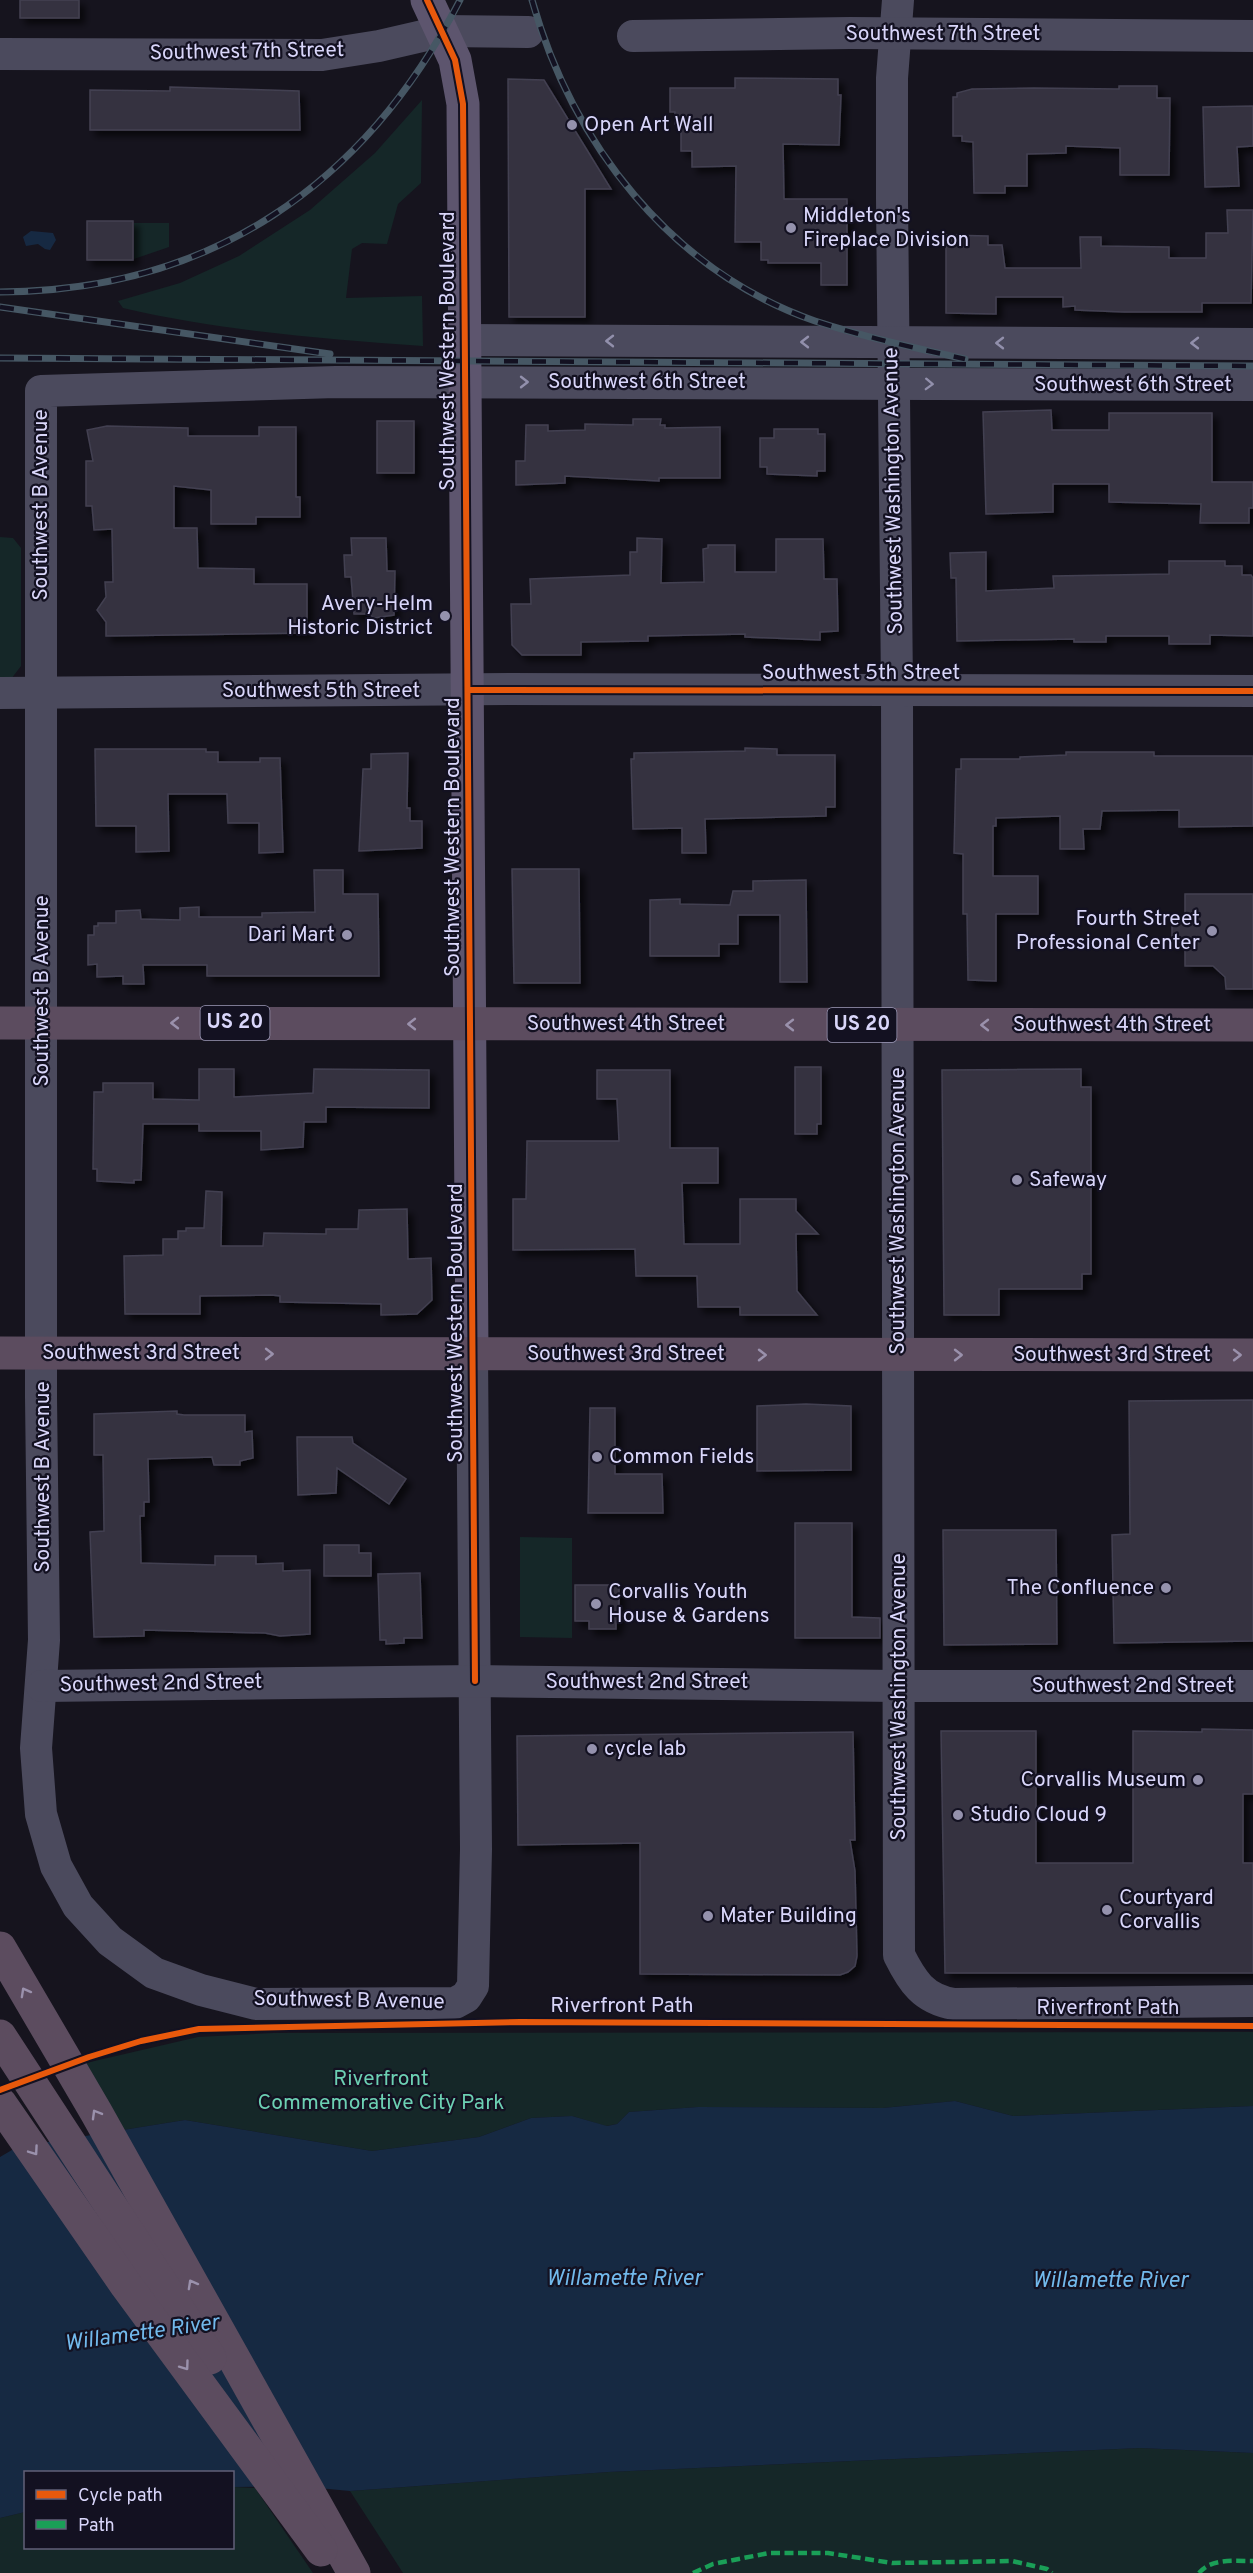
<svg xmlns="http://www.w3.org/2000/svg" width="1253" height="2573" viewBox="0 0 1253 2573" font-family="Overpass,sans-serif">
  <defs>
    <filter id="shadow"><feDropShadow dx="5.5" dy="5.5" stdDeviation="3" flood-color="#0009"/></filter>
  </defs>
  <rect width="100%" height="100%" fill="#16141e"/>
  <!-- green -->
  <g fill="#152728">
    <path d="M422,100L421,183L398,204L387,244L362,243L352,249L346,298L422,296L423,346C323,339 222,331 123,308L118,301L180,283L239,256L310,210L375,153Z"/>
    <polygon points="134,223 169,223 169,247 134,259"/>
    <polygon points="0,537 13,538 21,548 21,666 11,679 0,680"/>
    <polygon points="520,1537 572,1538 572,1638 520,1637"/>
    <polygon points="1253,2032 1253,2106 1013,2116 955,2101 883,2108 698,2107 629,2112 617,2124 606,2126 572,2116 531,2118 479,2137 372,2151 185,2120 123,2130 86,2063 198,2037 274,2033"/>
    <polygon points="1140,2448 1253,2453 1253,2573 403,2573 350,2491 608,2472"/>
    <polygon points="233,2487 255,2488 313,2573 0,2573 0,2518 25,2512 26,2548 232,2548"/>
  </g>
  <!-- water -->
  <g fill="#162942">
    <polygon points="31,231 53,233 56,240 50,250 45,249 38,244 26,246 23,237"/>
    <polygon points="955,2101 1013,2116 1253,2106 1253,2453 1140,2448 608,2472 350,2491 297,2486 233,2487 232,2472 26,2472 25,2512 0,2518 0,2157 17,2147 185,2120 372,2151 479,2137 531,2118 572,2116 607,2126 617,2124 629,2112 698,2107 883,2108"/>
  </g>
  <!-- building -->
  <g fill="#343240" stroke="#434051" stroke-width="1.5" filter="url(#shadow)">
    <rect x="20" y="0" width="59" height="18"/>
    <polygon points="735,78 838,79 838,95 841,95 839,145 783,144 784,199 847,199 847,285 821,285 821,263 768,263 768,260 761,260 761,242 735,242 736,166 692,167 692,151 681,151 681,124 675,124 675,112 670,112 670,88 735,88"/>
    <polygon points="508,79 544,80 611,189 585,189 585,317 509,317"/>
    <polygon points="1119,86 1157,86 1157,98 1170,98 1169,175 1120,175 1120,148 1066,146 1066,153 1027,154 1027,186 1005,186 1005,193 974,193 973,142 962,141 962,136 953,136 953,97 957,97 957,93 972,89 1034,88 1119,89"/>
    <polygon points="170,87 299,91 300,130 90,130 90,90 170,91"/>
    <polygon points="1253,106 1253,146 1237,147 1239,186 1205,187 1203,107"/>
    <polygon points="1227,210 1253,210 1251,303 1202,303 1202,312 1124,312 1075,310 1075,306 1063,307 1063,297 996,297 996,314 946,313 946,235 988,236 988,245 1002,245 1005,268 1081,268 1080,237 1101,237 1101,246 1169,247 1169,258 1206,258 1206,233 1228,233"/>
    <rect x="87" y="221" width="46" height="39"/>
    <polygon points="1051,410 1052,430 1109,430 1109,413 1212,413 1212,482 1253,482 1253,508 1249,508 1249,523 1200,523 1201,504 1109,502 1109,484 1053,484 1053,512 986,514 983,412"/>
    <polygon points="633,419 661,419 660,425 665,425 665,428 720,427 720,478 659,478 659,481 565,476 565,483 516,485 516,461 525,461 526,425 548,425 548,431 585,430 585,424 633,425"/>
    <rect x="377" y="421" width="37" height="52"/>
    <polygon points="107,426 188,428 188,436 259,436 259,427 296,427 296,497 300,497 300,517 256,517 256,524 211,524 211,490 174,486 174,528 197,528 198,568 254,569 254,584 307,584 307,633 106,636 106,622 97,610 106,597 105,582 113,582 112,529 94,530 92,506 86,506 86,461 93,461 87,430"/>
    <polygon points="774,429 818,429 818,434 825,434 825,471 817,471 817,476 767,474 767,467 760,467 760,438 774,438"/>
    <polygon points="351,538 386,538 387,571 395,571 394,615 374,618 369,614 354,614 351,577 345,577 344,555 352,555"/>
    <polygon points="637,538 662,539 661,583 704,582 703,549 708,548 708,545 735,545 735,572 776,572 776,539 823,539 824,579 837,579 838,631 820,632 820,640 745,637 745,634 648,636 648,641 581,642 581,655 522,655 512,645 511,604 531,604 530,579 630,575 630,552 637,552"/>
    <polygon points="986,552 986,591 1054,588 1053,576 1169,574 1169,561 1225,561 1225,566 1242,566 1242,575 1251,575 1253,578 1253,636 1210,635 1210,644 1169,644 1169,636 1106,636 1106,642 1074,642 1074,639 957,641 956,578 951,578 950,553"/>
    <polygon points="745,748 777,749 777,755 835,755 835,807 826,807 826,816 705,819 706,853 682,853 682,828 633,829 631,759 634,759 634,753 745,751"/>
    <polygon points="95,749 206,749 206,752 218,752 218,762 260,762 260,758 280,758 283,852 259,853 259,823 228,823 227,794 168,794 169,851 136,852 136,826 96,826"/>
    <polygon points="1066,752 1154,752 1154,756 1253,756 1253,826 1179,827 1179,810 1102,811 1100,829 1083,829 1084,849 1060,849 1060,816 996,818 996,826 993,826 993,876 1038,876 1038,914 996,914 996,981 968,980 967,914 963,914 963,854 954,853 956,769 961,769 961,759 1020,759 1020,757 1066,755"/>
    <polygon points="408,753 407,808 410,808 410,821 422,821 422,848 359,851 363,769 371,769 371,754"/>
    <polygon points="512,869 579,869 580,983 514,983"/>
    <polygon points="314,870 343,870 343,894 378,894 379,976 207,976 207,965 143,965 144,984 123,984 123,976 97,977 97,964 88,965 88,935 94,935 94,926 98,926 98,923 116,923 116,911 140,910 141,919 180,920 180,908 199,907 199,917 262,917 262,913 315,912"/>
    <polygon points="806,880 807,982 780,982 780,915 738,915 738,944 719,944 719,956 650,956 650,900 680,899 680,904 730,905 733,891 753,891 753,881"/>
    <polygon points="1185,894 1253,894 1253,989 1226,989 1225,977 1213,966 1185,966 1185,942 1172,943 1172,920 1185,920"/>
    <polygon points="795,1067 821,1067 821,1124 817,1124 817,1134 795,1134"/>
    <polygon points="199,1069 234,1069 234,1097 313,1093 314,1069 429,1070 429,1108 326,1107 326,1122 304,1122 303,1147 261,1150 261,1131 199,1131 199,1124 143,1124 141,1180 134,1180 134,1183 97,1181 97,1169 93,1169 94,1092 103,1092 103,1083 153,1083 153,1099 199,1100"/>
    <polygon points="1081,1069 1081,1087 1091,1087 1091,1274 1082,1274 1082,1289 999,1289 999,1315 944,1315 942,1070"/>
    <polygon points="597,1070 670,1070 670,1148 718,1148 718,1183 682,1183 684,1244 740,1244 740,1199 796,1199 796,1211 818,1234 796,1234 797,1291 817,1315 740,1315 740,1307 698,1307 697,1276 636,1276 635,1249 513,1250 513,1199 526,1199 527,1141 619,1141 617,1099 597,1099"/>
    <polygon points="206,1191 222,1192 221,1246 263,1246 264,1233 326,1234 326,1229 358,1229 359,1210 407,1209 408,1259 431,1258 432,1300 417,1314 381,1315 381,1304 280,1302 280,1296 272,1295 200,1296 200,1314 125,1314 124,1256 163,1255 163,1239 178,1239 178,1231 186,1231 186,1228 204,1228"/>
    <polygon points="1253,1400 1253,1641 1114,1643 1112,1535 1130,1534 1129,1401"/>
    <polygon points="806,1404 851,1406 851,1470 757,1471 757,1406"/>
    <polygon points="590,1408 615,1408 615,1474 662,1474 663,1513 588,1513"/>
    <polygon points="177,1411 177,1414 184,1415 245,1415 245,1432 252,1431 253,1458 240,1461 240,1465 214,1465 212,1457 148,1459 149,1502 144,1502 144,1516 140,1516 141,1563 215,1565 215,1556 256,1556 256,1564 283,1563 283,1571 310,1570 310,1634 280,1636 265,1633 144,1630 144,1636 94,1637 90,1532 104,1531 103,1455 94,1455 94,1414"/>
    <polygon points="297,1437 352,1437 353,1443 406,1479 389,1504 337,1468 336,1493 298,1495"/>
    <polygon points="795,1523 852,1523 852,1617 880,1618 880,1638 795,1638"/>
    <polygon points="943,1530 1056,1530 1057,1644 944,1645"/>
    <polygon points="324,1545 359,1545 359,1553 371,1553 371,1576 324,1576"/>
    <polygon points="420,1573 422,1638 404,1638 404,1643 386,1644 386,1640 380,1640 378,1574"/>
    <polygon points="575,1585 619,1585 619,1621 616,1621 616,1629 589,1629 589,1621 575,1621"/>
    <polygon points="1202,1729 1253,1730 1253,1794 1243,1794 1243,1863 1253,1863 1253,1973 945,1973 941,1731 1036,1731 1036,1863 1133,1863 1133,1731 1202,1732"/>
    <polygon points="853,1732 855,1840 850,1840 855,1871 857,1956 855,1966 848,1972 840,1975 640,1974 640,1843 518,1845 517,1736"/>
  </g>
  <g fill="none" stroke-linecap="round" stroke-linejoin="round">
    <!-- minor -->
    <g stroke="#4b4a5d" stroke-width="32">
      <path d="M898,0L892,78V199L897,689L899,1955C912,1981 923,1999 954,2004L1253,2001"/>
      <polyline points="633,36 850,33 1253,36"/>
      <polyline points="0,54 322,55 379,46 444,31 528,32"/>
      <polyline points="465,340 1253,344"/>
      <polyline points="0,693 508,689 1253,691"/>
      <polyline points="472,1354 476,1849 473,1986 466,1997 455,2003 256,2004 201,1990 154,1973 110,1941 78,1906 56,1866 41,1814 36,1748 44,1640 41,1397 41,391 336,382 1253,385"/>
      <polyline points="42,1686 475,1681 898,1686 1253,1686"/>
    </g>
    <!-- major -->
    <polyline stroke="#5d556e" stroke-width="33" points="427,0 455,60 463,104 472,1354"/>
    <!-- highway -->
    <g stroke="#5c4c5f" stroke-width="33">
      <polyline points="0,1023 1253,1025"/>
      <polyline points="0,1353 1253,1355"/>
      <polyline points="0,1948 96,2112 354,2573"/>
      <polyline points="0,2036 210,2358"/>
      <polyline points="0,2103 126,2285 321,2550"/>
    </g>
    <defs>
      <g id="rail">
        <path d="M532,0C572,143 671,271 815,321C864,337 915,348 965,359"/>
        <path d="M0,292C211,291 365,185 460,0"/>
        <polyline points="0,307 330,354"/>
        <polyline points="0,358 1253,366"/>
      </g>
    </defs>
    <!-- rail casing -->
    <use href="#rail" stroke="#465764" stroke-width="7"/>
    <!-- rail -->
    <use href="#rail" stroke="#131121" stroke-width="4.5" stroke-dasharray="14" stroke-linecap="butt"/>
    <!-- quiet -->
    <g stroke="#1a9f57" stroke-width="4.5" stroke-dasharray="9 4.5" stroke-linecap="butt">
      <polyline points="693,2573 713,2564 769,2553 828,2553 892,2563 1012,2561 1047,2569 1052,2573"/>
      <path d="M1199,2573C1211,2558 1235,2561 1253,2561"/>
    </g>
    <defs>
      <g id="cycleway">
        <polyline points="427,0 455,60 463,104 475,1681"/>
        <polyline points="468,690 1253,691"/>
        <polyline points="0,2090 89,2057 141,2041 199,2029 520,2022 1253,2026"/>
      </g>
    </defs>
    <!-- cycleway casing -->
    <use href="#cycleway" stroke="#131121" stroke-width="10"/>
    <!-- cycleway -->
    <use href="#cycleway" stroke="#e8590c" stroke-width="6"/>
  </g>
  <!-- one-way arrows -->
  <defs><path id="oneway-chevron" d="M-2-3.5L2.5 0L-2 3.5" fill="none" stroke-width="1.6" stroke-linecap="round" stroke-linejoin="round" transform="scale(1.5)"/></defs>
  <g stroke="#9290ac">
    <use href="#oneway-chevron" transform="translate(610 341) rotate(-180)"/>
    <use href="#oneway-chevron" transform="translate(805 342) rotate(-180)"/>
    <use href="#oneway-chevron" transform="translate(1000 343) rotate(-180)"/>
    <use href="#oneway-chevron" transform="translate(1195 343) rotate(-180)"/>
    <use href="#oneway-chevron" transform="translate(524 382)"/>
    <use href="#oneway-chevron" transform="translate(929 384) rotate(2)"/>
  </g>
  <g stroke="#9a91ac">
    <use href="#oneway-chevron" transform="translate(175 1023) rotate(-180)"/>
    <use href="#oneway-chevron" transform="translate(412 1024) rotate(-180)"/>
    <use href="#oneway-chevron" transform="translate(790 1025) rotate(-180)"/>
    <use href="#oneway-chevron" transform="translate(985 1025) rotate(180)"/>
    <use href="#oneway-chevron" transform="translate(269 1354)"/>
    <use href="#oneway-chevron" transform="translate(762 1355)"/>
    <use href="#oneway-chevron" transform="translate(958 1355)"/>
    <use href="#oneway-chevron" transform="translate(1237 1355)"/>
    <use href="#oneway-chevron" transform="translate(25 1992) rotate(-119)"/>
    <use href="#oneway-chevron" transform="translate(96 2114) rotate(-120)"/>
    <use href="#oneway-chevron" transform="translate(34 2151) rotate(55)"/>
    <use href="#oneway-chevron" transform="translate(192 2284) rotate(-119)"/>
    <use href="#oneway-chevron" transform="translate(185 2366) rotate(54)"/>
  </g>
  <!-- markers -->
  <g fill="#9592ad" stroke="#131121" stroke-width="2">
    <circle cx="572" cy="125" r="6"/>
    <circle cx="791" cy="228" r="6"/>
    <circle cx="445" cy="616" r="6"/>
    <circle cx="1212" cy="931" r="6"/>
    <circle cx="347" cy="935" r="6"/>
    <circle cx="1017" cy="1180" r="6"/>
    <circle cx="597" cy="1457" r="6"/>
    <circle cx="1166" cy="1588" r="6"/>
    <circle cx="596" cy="1604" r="6"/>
    <circle cx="592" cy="1749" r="6"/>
    <circle cx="1198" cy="1780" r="6"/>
    <circle cx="958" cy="1815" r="6"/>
    <circle cx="1107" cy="1910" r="6"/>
    <circle cx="708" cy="1916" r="6"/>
  </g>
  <g text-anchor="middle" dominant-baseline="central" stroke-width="4.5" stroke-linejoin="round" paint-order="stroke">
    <!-- shield labels -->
    <g fill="#131121" stroke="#9e9bb9" stroke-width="1.5">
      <rect x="200.5" y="1006" width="69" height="34" rx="4.5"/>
      <rect x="827.5" y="1008" width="69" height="34" rx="4.5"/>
    </g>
    <g font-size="20" font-weight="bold" fill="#d9d6fa">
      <text x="235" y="1023">US 20</text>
      <text x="862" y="1025">US 20</text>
    </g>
    <!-- street labels -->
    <g font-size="21" fill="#d9d6fa" stroke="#131121">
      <text x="943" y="34">Southwest 7th Street</text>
      <text transform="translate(247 52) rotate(-1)">Southwest 7th Street</text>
      <text transform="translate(448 351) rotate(-90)">Southwest Western Boulevard</text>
      <text x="647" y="382">Southwest 6th Street</text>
      <text x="1133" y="385">Southwest 6th Street</text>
      <text transform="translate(894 491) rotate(-91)">Southwest Washington Avenue</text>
      <text transform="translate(41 505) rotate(-90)">Southwest B Avenue</text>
      <text x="861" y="673">Southwest 5th Street</text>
      <text x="321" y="691">Southwest 5th Street</text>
      <text transform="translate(453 837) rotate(-90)">Southwest Western Boulevard</text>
      <text transform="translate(42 991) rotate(-90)">Southwest B Avenue</text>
      <text x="626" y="1024">Southwest 4th Street</text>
      <text x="1112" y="1025">Southwest 4th Street</text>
      <text transform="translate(898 1211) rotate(-90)">Southwest Washington Avenue</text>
      <text transform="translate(456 1323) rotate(-90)">Southwest Western Boulevard</text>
      <text x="141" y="1353">Southwest 3rd Street</text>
      <text x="626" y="1354">Southwest 3rd Street</text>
      <text x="1112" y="1355">Southwest 3rd Street</text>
      <text transform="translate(43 1477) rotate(-90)">Southwest B Avenue</text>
      <text x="647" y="1682">Southwest 2nd Street</text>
      <text transform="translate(161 1684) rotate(-1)">Southwest 2nd Street</text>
      <text x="1133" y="1686">Southwest 2nd Street</text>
      <text transform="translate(899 1697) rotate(-90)">Southwest Washington Avenue</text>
      <text transform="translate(349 2001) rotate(1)">Southwest B Avenue</text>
      <text x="622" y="2006">Riverfront Path</text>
      <text x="1108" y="2008">Riverfront Path</text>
    </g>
    <!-- poi labels -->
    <g font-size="21" fill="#d9d6fa" stroke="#131121" text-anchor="start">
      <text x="584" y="125">Open Art Wall</text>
      <text x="803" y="216">Middleton's<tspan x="803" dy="24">Fireplace Division</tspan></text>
      <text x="433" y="604" text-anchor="end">Avery-Helm<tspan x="433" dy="24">Historic District</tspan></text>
      <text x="1200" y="919" text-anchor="end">Fourth Street<tspan x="1200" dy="24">Professional Center</tspan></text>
      <text x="335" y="935" text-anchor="end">Dari Mart</text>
      <text x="1029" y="1180">Safeway</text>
      <text x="609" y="1457">Common Fields</text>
      <text x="1154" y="1588" text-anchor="end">The Confluence</text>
      <text x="608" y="1592">Corvallis Youth<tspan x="608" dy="24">House &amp; Gardens</tspan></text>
      <text x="604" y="1749">cycle lab</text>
      <text x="1186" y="1780" text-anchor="end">Corvallis Museum</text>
      <text x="970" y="1815">Studio Cloud 9</text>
      <text x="1119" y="1898">Courtyard<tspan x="1119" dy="24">Corvallis</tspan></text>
      <text x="720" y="1916">Mater Building</text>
    </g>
    <!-- park labels -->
    <g font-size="21" fill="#6cd0b3" stroke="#131121">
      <text x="381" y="2079">Riverfront<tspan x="381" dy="24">Commemorative City Park</tspan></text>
    </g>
    <!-- water labels -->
    <g font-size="22" font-style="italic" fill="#72b9ec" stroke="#131121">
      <text x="624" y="2279">Willamette River</text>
      <text x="1110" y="2281">Willamette River</text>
      <text transform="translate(142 2334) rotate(-8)">Willamette River</text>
    </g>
  </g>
  <!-- legend -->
  <rect x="24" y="2471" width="210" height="78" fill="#131121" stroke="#626078" stroke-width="1.5"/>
  <rect x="36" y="2490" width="30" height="9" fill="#e8590c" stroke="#626078" stroke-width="1.5"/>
  <text x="78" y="2501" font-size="18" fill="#d9d6fa">Cycle path</text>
  <rect x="36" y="2520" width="30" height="9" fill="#1a9f57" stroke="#626078" stroke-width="1.5"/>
  <text x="78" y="2531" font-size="18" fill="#d9d6fa">Path</text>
</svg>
